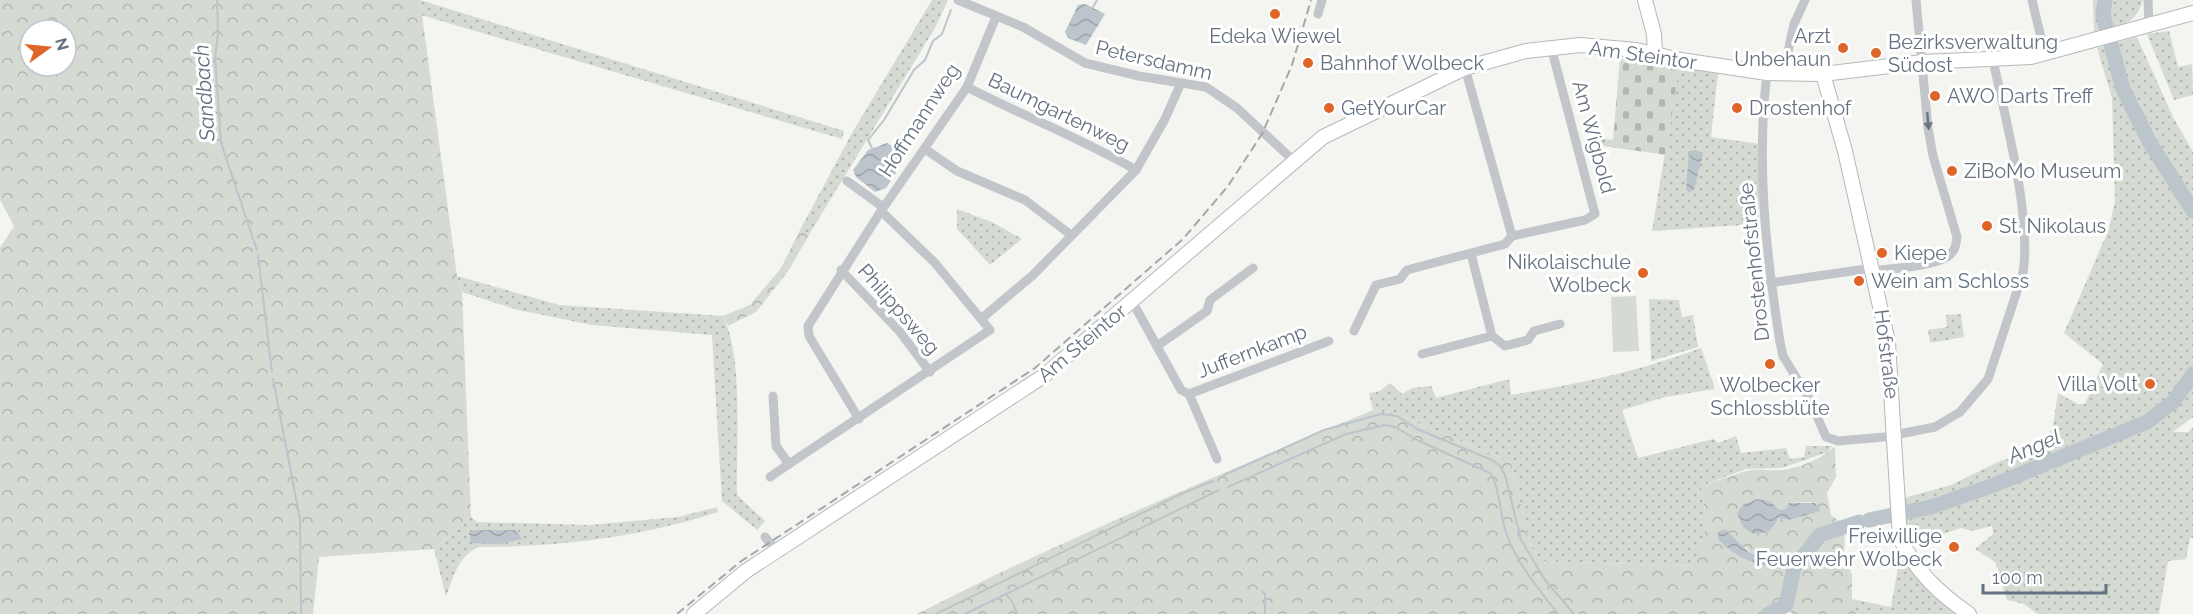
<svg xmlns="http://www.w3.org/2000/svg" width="2193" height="614" viewBox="0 0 2193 614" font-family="Raleway,sans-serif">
  <defs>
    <pattern id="green-dots" width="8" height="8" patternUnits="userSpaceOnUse" patternTransform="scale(1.5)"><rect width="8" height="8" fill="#d5dbd2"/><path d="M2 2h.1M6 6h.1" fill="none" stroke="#b0b6b0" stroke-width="1.8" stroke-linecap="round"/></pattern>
    <pattern id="forest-crowns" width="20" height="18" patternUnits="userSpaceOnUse" patternTransform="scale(1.5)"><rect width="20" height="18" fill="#d5dbd2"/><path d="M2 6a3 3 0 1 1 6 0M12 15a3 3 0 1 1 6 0" fill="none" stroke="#b0b6b0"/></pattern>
    <pattern id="cemetery-stones" width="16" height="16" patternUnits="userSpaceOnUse" patternTransform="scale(1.5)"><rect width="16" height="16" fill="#d5dbd2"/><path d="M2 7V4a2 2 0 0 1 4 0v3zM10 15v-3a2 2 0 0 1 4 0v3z" fill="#b0b6b0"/></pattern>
    <pattern id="water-waves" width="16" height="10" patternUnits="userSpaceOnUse" patternTransform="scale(1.5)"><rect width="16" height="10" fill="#bbc5cb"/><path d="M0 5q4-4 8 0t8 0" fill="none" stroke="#9ca4aa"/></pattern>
  </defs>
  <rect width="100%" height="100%" fill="#f4f5f1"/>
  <!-- green -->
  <g fill="url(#green-dots)">
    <polygon points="420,0 844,131 842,139 421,15"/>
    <polygon points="932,0 948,0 935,28 810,233 800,230 852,133"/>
    <path d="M2093,0H2143C2135,27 2119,26 2094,34Z"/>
    <polygon points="2169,31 2178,67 2192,64 2193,95 2174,100 2147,34"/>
    <polygon points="2137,37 2173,117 2193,152 2193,417 2173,432 2188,432 2193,427 2193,538 2190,538 2186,559 2168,561 2159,614 2038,614 2024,604 2007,600 1995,562 1975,549 1993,534 1992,526 1972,531 1961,528 1940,535 1909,532 1906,529 1904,498 1951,485 2000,461 2035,451 2046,440 2053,426 2058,393 2078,404 2085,404 2103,364 2064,333 2109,229 2115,201 2112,98 2097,48"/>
    <polygon points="1679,66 1718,73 1711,137 1760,144 1759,224 1652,231"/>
    <polygon points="957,209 992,222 1022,239 990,265 957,229"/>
    <path d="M457,276L559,305L723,316C744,359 736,445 737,495L765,521L757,530L722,501L712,335L592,325L518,310L462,292Z"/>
    <polygon points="1649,299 1679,300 1682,317 1693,315 1698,347 1651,361"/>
    <polygon points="1961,314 1964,337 1930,343 1928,330 1947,327 1946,315"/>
    <path d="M1701,348L1715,389L1665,397L1622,410L1638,458L1713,439L1718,443L1736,436L1741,453L1786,448L1790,459L1804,457L1806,446H1832L1828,452L1782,468L1746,469L1701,486L1707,523L1696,566L1540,561L1529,540L1511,462L1392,412L1373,410L1369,393L1380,391L1390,383L1402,394L1412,388L1431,386L1436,398L1509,379L1511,395C1578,384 1637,372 1701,348Z"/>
    <path d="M717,507L718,512C641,537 559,547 478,547C457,558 454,576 446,597L434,549L471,517L477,522L590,525L678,517Z"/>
    <polygon points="1900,556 1935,596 1960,614 1856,614 1852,599 1891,607"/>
  </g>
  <!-- forest -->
  <g fill="url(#forest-crowns)" fill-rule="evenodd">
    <path d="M0,0H420L457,276L462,292L471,517L434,549L319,557L313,614H0V248L14,226L0,200ZM30,30H66V66H30Z"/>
    <polygon points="800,230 810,233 789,270 756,312 728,326 723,316 750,305 781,268"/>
    <path d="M1373,410L1392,412L1511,462L1529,540L1540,561L1695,566L1707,523L1701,486C1716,481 1731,476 1746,471C1756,468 1769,471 1779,470C1798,469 1822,459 1835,446L1836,477L1827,493L1831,515L1845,525L1844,558L1852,574V599L1856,614H1793L1782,605L1763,614H917C1064,538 1221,475 1373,410ZM1757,499L1770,501L1780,510L1785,509L1789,503L1811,502L1821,511L1789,520L1782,518L1776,520L1744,504ZM1720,542L1747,548L1750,553L1778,559L1782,566C1761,571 1736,553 1720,542Z"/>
  </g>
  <!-- cemetery -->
  <polygon fill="url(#cemetery-stones)" points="1620,58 1679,66 1666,155 1596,145 1597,138 1613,140"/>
  <!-- pitch -->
  <polygon fill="#d5dbd2" points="1636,296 1639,351 1613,352 1611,297"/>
  <!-- water -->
  <g fill="url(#water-waves)">
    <polygon points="1085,4 1105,14 1086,45 1068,38 1065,32 1078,5"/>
    <polygon points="887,143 901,152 903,162 886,188 875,192 856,177 853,170 868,150"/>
    <polygon points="1696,150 1703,154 1694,190 1688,192 1686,188 1689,151"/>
    <polygon points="1757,499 1770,501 1780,510 1785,509 1789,503 1815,503 1821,511 1789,520 1779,518 1769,532 1753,534 1743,527 1737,513 1744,504"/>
    <path d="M1725,529L1750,553L1781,560L1782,566C1763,571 1730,554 1718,539V532Z"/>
    <polygon points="474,530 515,530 522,539 501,544 473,543 471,542 469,533"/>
  </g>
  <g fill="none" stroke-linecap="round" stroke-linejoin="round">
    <!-- stream -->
    <g stroke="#bbc5cb" stroke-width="2">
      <polyline points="217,0 218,34 215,57 221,143 257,250"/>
      <polyline points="1093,7 1097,0"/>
      <polyline points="872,148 868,140 884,120 914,70 925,60 933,41 942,34 951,10"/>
      <polyline points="258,255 272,372"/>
      <polyline points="273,379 300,519 301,614"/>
      <polyline points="1224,475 1324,430 1381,414 1397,416 1417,429 1492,460 1500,466 1505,475 1521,540 1545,580 1574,614"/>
      <path d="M1228,487L1346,434L1385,425L1395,427L1419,441L1490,473C1501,490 1499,513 1506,532C1516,563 1538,588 1558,614"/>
      <polyline points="1262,591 1265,594 1265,614"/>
      <polyline points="1006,594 1013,603 1017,614"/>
      <polyline points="936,614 1181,494 1213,481"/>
      <polyline points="965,614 1219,490"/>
    </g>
    <!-- river -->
    <g stroke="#bbc5cb" stroke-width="15">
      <polyline points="2105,0 2103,15 2123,89 2150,143 2193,211"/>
      <polyline points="1869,520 1931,507 1994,485 2147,422 2173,402 2193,374"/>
      <polyline points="1769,614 1786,605 1794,568 1820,535 1859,522"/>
    </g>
    <defs>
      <g id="secondary">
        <polyline points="1645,0 1654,34 1655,54"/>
        <path d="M1823,74L1845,151L1888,342L1900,538C1915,571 1940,594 1969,614"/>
        <polyline points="694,614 746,571 1045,375 1323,137 1465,68 1526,51 1580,45 1636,50 1681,60 1767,73 1823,74 1923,62 2031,57 2193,13"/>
      </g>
    </defs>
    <!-- secondary casing -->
    <use href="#secondary" stroke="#b4b8bd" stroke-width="16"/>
    <!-- street -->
    <g stroke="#c2c5c9" stroke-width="9">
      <polyline points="958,0 1023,27 1085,63 1139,76 1206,87 1237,108 1294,161"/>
      <polyline points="2032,0 2045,54"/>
      <polyline points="2148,0 2149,25"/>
      <polyline points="1318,14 1322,0"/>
      <polyline points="1465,68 1512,236"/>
      <path d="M1767,73C1756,164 1766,253 1780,342L1783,356L1810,400L1826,437L1838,441L1884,437L1935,427L1960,412L1988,379L2023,273C2032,216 2005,118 1993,60"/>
      <polyline points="1783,75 1794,24 1805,0"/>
      <path d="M967,87C1023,116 1081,138 1136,170"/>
      <polyline points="925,149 957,171 1025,200 1071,235"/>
      <polyline points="847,181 883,207"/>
      <polyline points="881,211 935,263 981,319"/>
      <polyline points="1471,254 1492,336 1505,346 1528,340 1534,331 1560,324"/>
      <polyline points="841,270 900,332 930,372"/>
      <path d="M1873,271C1894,268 1929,267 1947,257C1955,252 1956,245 1957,237L1933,156L1928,128L1916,0"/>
      <polyline points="1770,283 1872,268"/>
      <polyline points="1132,301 1181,390 1189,394 1329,341"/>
      <polyline points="1354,331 1376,285 1400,279 1407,270 1505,244 1512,236 1585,220 1595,214 1551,47"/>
      <polyline points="1157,346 1207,311 1210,300 1253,268"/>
      <polyline points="1422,354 1492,336"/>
      <polyline points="1189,394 1217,459"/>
      <polyline points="773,396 776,446 789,464 990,330 981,319 1033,275 1136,170 1165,119 1181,83"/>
      <polyline points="859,419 809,336 808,326 881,211 967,87 996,17"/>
      <polyline points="770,477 789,464"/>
      <polyline points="765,537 777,551"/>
    </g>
    <!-- secondary -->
    <use href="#secondary" stroke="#fff" stroke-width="14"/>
    <!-- rail -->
    <polyline stroke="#a3a7ad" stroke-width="2" stroke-dasharray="9 4.5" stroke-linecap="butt" points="677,614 740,562 1035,368 1183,239 1228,186 1262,134 1292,65 1311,0"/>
  </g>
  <!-- one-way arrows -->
  <defs><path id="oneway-solid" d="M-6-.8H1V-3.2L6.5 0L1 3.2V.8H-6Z" transform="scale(1.5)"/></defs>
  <use fill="#697585" href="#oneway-solid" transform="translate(1928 121) rotate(85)"/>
  <!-- markers -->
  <g fill="#df6427" stroke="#fff" stroke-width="2">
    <circle cx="1275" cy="14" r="6"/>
    <circle cx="1843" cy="48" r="6"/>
    <circle cx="1876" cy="53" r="6"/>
    <circle cx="1308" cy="63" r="6"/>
    <circle cx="1935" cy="96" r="6"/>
    <circle cx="1329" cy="108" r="6"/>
    <circle cx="1737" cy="108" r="6"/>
    <circle cx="1952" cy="171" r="6"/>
    <circle cx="1987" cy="226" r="6"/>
    <circle cx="1882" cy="253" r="6"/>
    <circle cx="1643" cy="273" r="6"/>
    <circle cx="1859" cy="281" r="6"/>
    <circle cx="1770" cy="364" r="6"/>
    <circle cx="2150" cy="384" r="6"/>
    <circle cx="1954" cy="547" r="6"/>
  </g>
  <g text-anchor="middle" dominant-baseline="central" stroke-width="6" stroke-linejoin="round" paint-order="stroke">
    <!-- poi labels -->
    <g font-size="20" fill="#647181" stroke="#fff" text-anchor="start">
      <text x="1275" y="36" text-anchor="middle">Edeka Wiewel</text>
      <text x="1831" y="36" text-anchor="end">Arzt<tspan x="1831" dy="23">Unbehaun</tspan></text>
      <text x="1888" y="42">Bezirksverwaltung<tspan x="1888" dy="23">Südost</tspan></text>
      <text x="1320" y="63">Bahnhof Wolbeck</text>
      <text x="1947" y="96">AWO Darts Treff</text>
      <text x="1341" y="108">GetYourCar</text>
      <text x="1749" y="108">Drostenhof</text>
      <text x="1964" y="171">ZiBoMo Museum</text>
      <text x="1999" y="226">St. Nikolaus</text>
      <text x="1894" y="253">Kiepe</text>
      <text x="1631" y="262" text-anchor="end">Nikolaischule<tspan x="1631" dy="23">Wolbeck</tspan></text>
      <text x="1871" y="281">Wein am Schloss</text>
      <text x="2138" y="384" text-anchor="end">Villa Volt</text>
      <text x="1770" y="385" text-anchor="middle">Wolbecker<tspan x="1770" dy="23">Schlossblüte</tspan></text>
      <text x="1942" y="536" text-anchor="end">Freiwillige<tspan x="1942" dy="23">Feuerwehr Wolbeck</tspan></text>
    </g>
    <!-- street labels -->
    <g font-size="20" fill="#647181" stroke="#fff">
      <text transform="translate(1643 55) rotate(8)">Am Steintor</text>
      <text transform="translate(1154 60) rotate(13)">Petersdamm</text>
      <text transform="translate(1059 112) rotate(26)">Baumgartenweg</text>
      <text transform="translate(919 120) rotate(-57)">Hoffmannweg</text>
      <text transform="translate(1594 137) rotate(75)">Am Wigbold</text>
      <text transform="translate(1754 262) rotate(-96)">Drostenhofstraße</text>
      <text transform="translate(899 309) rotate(49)">Philippsweg</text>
      <text transform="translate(1082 343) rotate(-40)">Am Steintor</text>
      <text transform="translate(1252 351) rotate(-21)">Juffernkamp</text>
      <text transform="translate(1887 354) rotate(83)">Hofstraße</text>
    </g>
    <!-- water labels -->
    <g font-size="21" font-style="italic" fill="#60737f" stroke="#fff">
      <text transform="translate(204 93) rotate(-94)">Sandbach</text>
      <text transform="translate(2034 446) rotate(-23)">Angel</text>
    </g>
  </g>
  <!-- north arrow -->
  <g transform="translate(48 48) rotate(75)"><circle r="28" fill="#ffffff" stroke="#c1c6cd" stroke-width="1.5"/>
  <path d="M0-4.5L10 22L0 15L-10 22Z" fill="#df6427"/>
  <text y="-9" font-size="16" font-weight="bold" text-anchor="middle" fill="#647181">N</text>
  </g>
  <!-- scale -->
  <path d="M1983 584v9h123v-9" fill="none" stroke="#647181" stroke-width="3"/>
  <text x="1992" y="584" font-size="18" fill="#647181" stroke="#ffffff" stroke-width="4.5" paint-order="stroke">100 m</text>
</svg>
